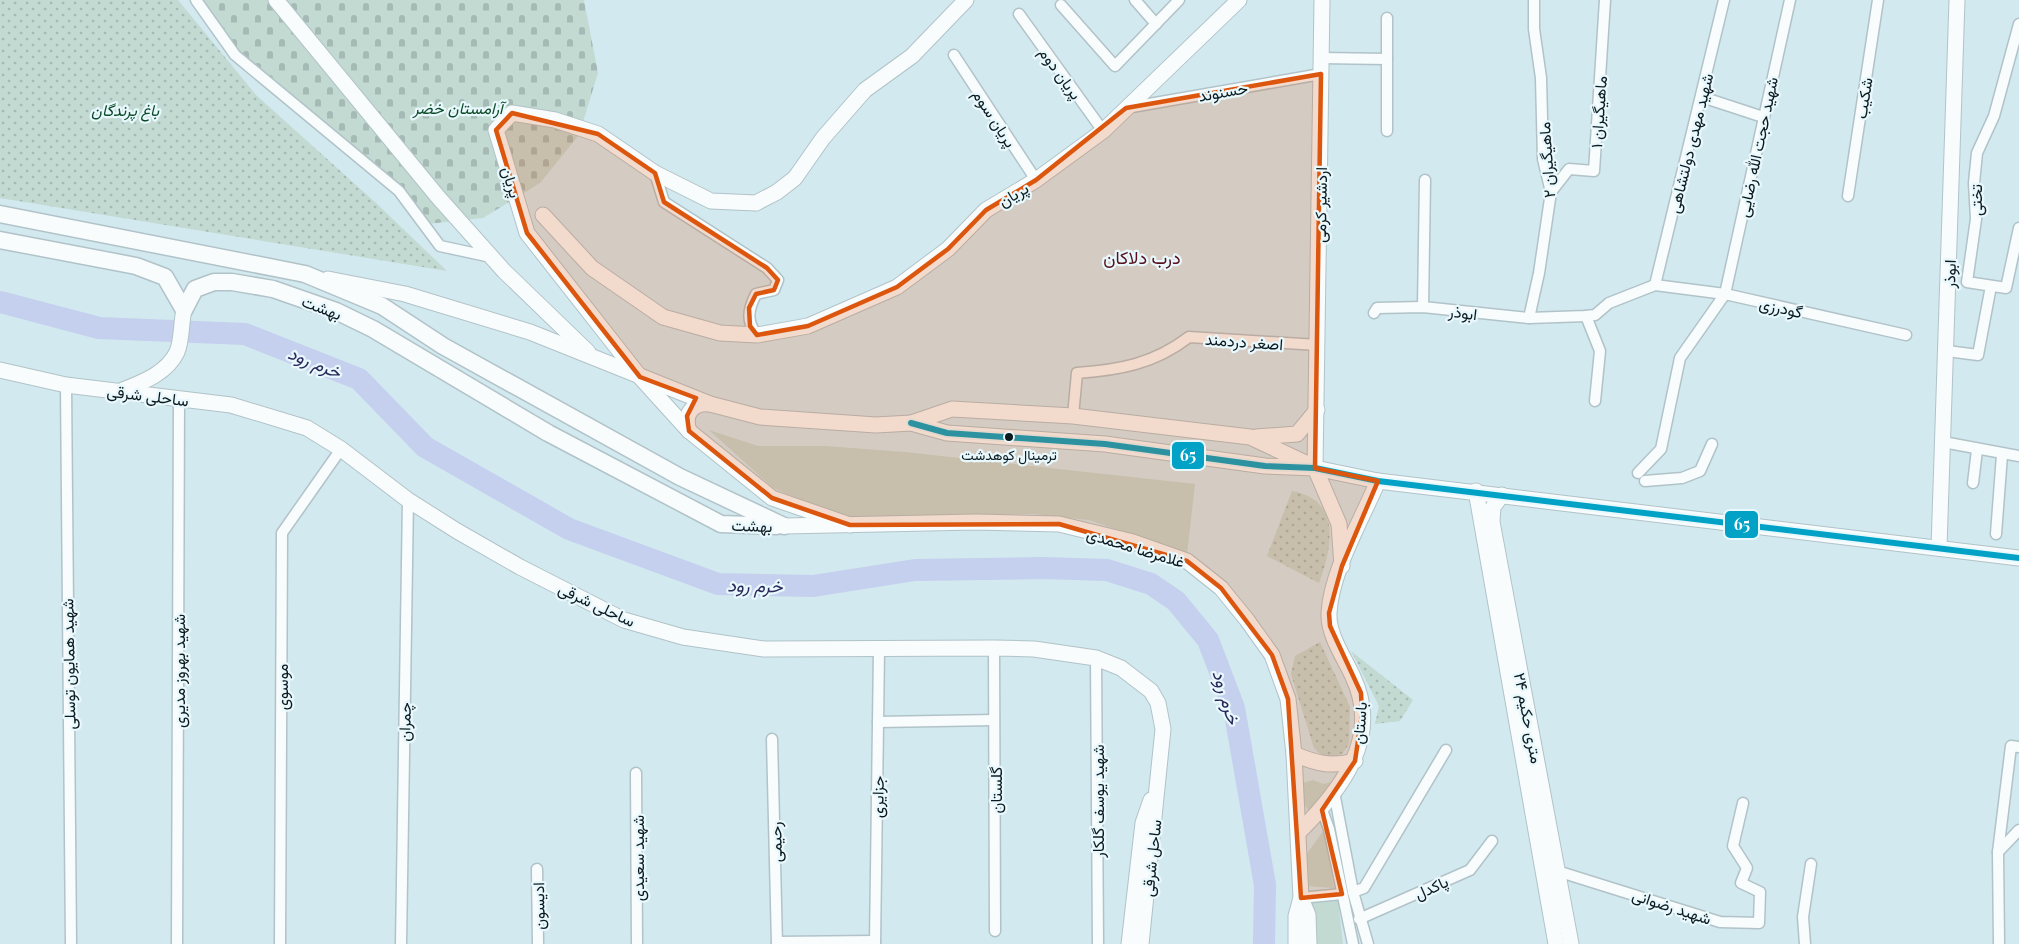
<svg xmlns="http://www.w3.org/2000/svg" width="2019" height="944" viewBox="0 0 2019 944" font-family="'Playfair Display',Vazirmatn,serif">
  <defs>
    <pattern id="cemetery-stones" width="16" height="16" patternUnits="userSpaceOnUse" patternTransform="scale(1.5)"><rect width="16" height="16" fill="#c2dad2"/><path d="M2 7V4a2 2 0 0 1 4 0v3zM10 15v-3a2 2 0 0 1 4 0v3z" fill="#a5bab4"/></pattern>
    <pattern id="park-dots" width="8" height="8" patternUnits="userSpaceOnUse" patternTransform="scale(1.5)"><rect width="8" height="8" fill="#c2dad2"/><path d="M2 2h.1M6 6h.1" fill="none" stroke="#a5bab4" stroke-width="1.8" stroke-linecap="round"/></pattern>
  </defs>
  <rect width="100%" height="100%" fill="#d2e9ef"/>
  <!-- grass -->
  <g fill="#c2dad2">
    <polygon points="709,430 758,446 825,446 905,452 1195,484 1187,554 1089,520 1033,514 843,517 773,488"/>
    <polygon points="1313,780 1323,784 1336,781 1311,814 1303,802 1302,783"/>
    <polygon points="1324,830 1334,888 1306,886 1306,855"/>
    <polygon points="1338,901 1343,944 1313,944 1312,903"/>
  </g>
  <!-- cemetery -->
  <polygon fill="url(#cemetery-stones)" points="201,0 584,0 598,73 579,135 540,183 483,218 427,224 225,37"/>
  <!-- park -->
  <g fill="url(#park-dots)">
    <polygon points="0,0 178,0 256,95 376,203 447,271 0,198"/>
    <path d="M1292,491C1342,500 1332,548 1319,583L1267,556Z"/>
    <polygon points="1320,642 1350,707 1349,744 1343,753 1332,758 1323,757 1314,748 1291,674 1295,656"/>
    <polygon points="1351,651 1413,700 1400,721 1375,724 1379,706"/>
  </g>
  <g fill="none" stroke-linecap="round" stroke-linejoin="round">
    <!-- river -->
    <polyline stroke="#c5cfee" stroke-width="22" points="0,302 99,328 245,334 359,379 425,447 569,529 718,584 813,586 915,570 1043,568 1107,570 1151,584 1176,601 1208,640 1234,708 1265,885 1264,944"/>
    <defs>
      <g id="street">
        <polyline points="196,0 235,55 399,191 440,246 491,257"/>
        <polyline points="1135,0 1156,24"/>
        <polyline points="1061,5 1115,66 1179,0"/>
        <polyline points="1019,14 1103,131"/>
        <polyline points="1387,18 1387,131"/>
        <polyline points="2019,24 1994,116 1977,153 1974,183 1976,219 1967,282 2006,288 2019,228"/>
        <polyline points="954,55 1036,180"/>
        <polyline points="1321,58 1387,59"/>
        <polyline points="1702,97 1763,117"/>
        <polyline points="1126,108 1321,74"/>
        <path d="M655,173L664,202L767,268L778,280L774,290L756,294C748,310 746,321 757,335"/>
        <polyline points="1551,192 1569,169 1594,171 1605,0"/>
        <polyline points="1848,196 1878,0"/>
        <polyline points="1655,285 1724,0"/>
        <polyline points="1423,307 1425,180"/>
        <polyline points="1374,313 1377,308 1423,307 1529,318 1586,316 1595,315 1609,303 1655,285 1725,294 1906,335"/>
        <polyline points="1586,316 1600,351 1595,401"/>
        <polyline points="1529,318 1539,273 1551,192 1543,159 1541,78 1534,29 1534,0"/>
        <polyline points="1947,351 1978,355 1991,286"/>
        <polyline points="66,385 71,944"/>
        <path d="M1073,416L1077,373C1119,370 1154,364 1189,337L1318,345"/>
        <polyline points="1943,442 2019,456"/>
        <polyline points="1638,473 1661,449 1680,358 1725,294 1790,0"/>
        <polyline points="1645,481 1682,478 1700,471 1712,444"/>
        <polyline points="1973,483 1977,450"/>
        <polyline points="1996,534 2002,455"/>
        <polyline points="994,648 995,931"/>
        <polyline points="1096,658 1098,944"/>
        <polyline points="878,722 994,720"/>
        <polyline points="772,739 777,944"/>
        <polyline points="636,773 637,944"/>
        <polyline points="1334,792 1353,892 1368,944"/>
        <polyline points="1322,810 1329,829 1353,944"/>
        <polyline points="1998,852 2019,830"/>
        <polyline points="537,869 538,944"/>
        <polyline points="1557,871 1720,922 1759,923 1760,892 1741,883 1747,868 1733,846 1743,803"/>
        <polyline points="1353,892 1364,888 1446,750"/>
        <polyline points="1301,898 1342,894"/>
        <polyline points="1359,919 1470,870 1492,841"/>
        <polyline points="777,942 875,941"/>
        <polyline points="177,944 179,399"/>
        <polyline points="280,944 282,533 341,449"/>
        <polyline points="401,944 408,500"/>
        <polyline points="875,944 879,650"/>
        <polyline points="1805,944 1803,917 1811,864"/>
        <polyline points="1999,944 1998,852 2011,746 2019,747"/>
      </g>
      <g id="secondary">
        <polyline points="276,0 438,197 504,271 588,352"/>
        <polyline points="1322,0 1315,468 1339,524 1342,566"/>
        <polyline points="543,215 592,268 663,317 720,333 757,335 808,326 897,287 948,249 986,210 1036,180 1103,131 1239,0"/>
        <polyline points="328,279 405,294 530,332 710,404 760,417 876,425 911,423 952,409 1073,416 1250,437 1312,466"/>
        <polyline points="0,370 66,385 231,405 307,428 341,449 408,500 457,531 520,567 624,620 683,637 764,649 994,648 1034,649 1096,658 1121,668 1151,691 1158,703 1163,729 1141,944"/>
        <path d="M123,390C143,382 167,373 177,352C182,341 181,322 184,310"/>
        <polyline points="911,423 947,433 1105,444 1265,466 1315,468 1378,481 2019,558"/>
        <path d="M689,431C683,414 693,402 710,404"/>
        <polyline points="1256,437 1297,434 1317,410"/>
        <polyline points="1476,491 1556,944"/>
        <polyline points="1502,495 1493,507 1492,522 1571,944"/>
        <polyline points="850,525 772,498 689,431 640,377 527,233 496,130 512,113 555,120 598,134 655,173 711,201 756,203 777,192 795,178 823,138 865,90 912,56 966,0"/>
        <polyline points="784,526 976,522 1059,524 1133,542 1187,561 1221,588 1247,620 1272,655 1288,699 1294,754 1301,898 1296,916 1296,944"/>
        <polyline points="1939,548 1957,0"/>
        <path d="M1294,754C1317,764 1331,767 1355,761"/>
        <path d="M1299,832C1341,790 1382,738 1353,677C1344,657 1328,635 1329,613C1331,572 1362,519 1378,481"/>
        <polyline points="1301,898 1308,915 1309,944"/>
        <polyline points="1129,944 1143,823 1151,800"/>
      </g>
      <g id="primary">
        <polyline points="0,214 305,274 382,306 443,346 680,477 784,526"/>
        <polyline points="0,240 136,266 165,277 184,310"/>
        <polyline points="184,310 195,289 214,282 232,282 273,289 336,311 373,329 548,433 721,524 777,526"/>
      </g>
    </defs>
    <!-- street casing -->
    <use href="#street" stroke="#b1c3c8" stroke-width="13"/>
    <!-- secondary casing -->
    <use href="#secondary" stroke="#b1c3c8" stroke-width="17"/>
    <!-- primary casing -->
    <use href="#primary" stroke="#b1c3c8" stroke-width="19"/>
    <!-- street -->
    <use href="#street" stroke="#f8fcfd" stroke-width="10"/>
    <!-- secondary -->
    <use href="#secondary" stroke="#f8fcfd" stroke-width="15"/>
    <!-- primary -->
    <use href="#primary" stroke="#f8fcfd" stroke-width="16"/>
    <defs>
      <polyline id="bus-1" points="911,423 947,433 1105,444 1265,466 1315,468 1378,481 2019,558"/>
    </defs>
    <!-- bus-1 casing -->
    <use href="#bus-1" stroke="#e8f8fc" stroke-width="10"/>
    <!-- bus-1 -->
    <use href="#bus-1" stroke="#01a2c5" stroke-width="6"/>
  </g>
  <!-- marked area -->
  <path fill="#dd560d" fill-opacity="0.2" stroke="#dd560d" stroke-width="4.5" stroke-linejoin="round" d="M1321,74L1315,468L1378,481L1342,566L1329,613L1330,626L1361,693L1362,714L1355,761L1322,810L1342,894L1301,898L1288,699L1272,655L1221,588L1187,561L1059,524L850,525L772,498L689,431L687,416L696,398L640,377L527,233L496,130L512,113L598,134L655,173L664,202L767,268L778,280L774,290L756,294L749,308L750,326L757,335L808,326L897,287L948,249L986,210L1036,180L1126,108Z"/>
  <!-- markers -->
  <circle fill="#0b1a1f" stroke="#e8f8fc" stroke-width="2" cx="1009" cy="437" r="5"/>
  <g text-anchor="middle" dominant-baseline="central" stroke-width="4.5" stroke-linejoin="round" paint-order="stroke">
    <!-- bus labels -->
    <g font-size="14" fill="#0b1a1f" stroke="#e8f8fc">
      <text x="1009" y="454">ترمینال کوهدشت</text>
    </g>
    <!-- street labels -->
    <g font-size="16" fill="#0b1a1f" stroke="#e8f8fc">
      <text transform="translate(1061 73) rotate(54)">پریان دوم</text>
      <text transform="translate(1223 91) rotate(-10)">حسنوند</text>
      <text transform="translate(1863 98) rotate(-81)">شکیب</text>
      <text transform="translate(1598 112) rotate(-86)">ماهیگیران ۱</text>
      <text transform="translate(995 118) rotate(57)">پریان سوم</text>
      <text transform="translate(1690 143) rotate(-76)">شهید مهدی دولتشاهی</text>
      <text transform="translate(1757 147) rotate(-78)">شهید حجت الله رضایی</text>
      <text transform="translate(1546 160) rotate(-94)">ماهیگیران ۲</text>
      <text transform="translate(512 182) rotate(73)">پریان</text>
      <text transform="translate(1013 194) rotate(-31)">پریان</text>
      <text transform="translate(1975 200) rotate(-90)">تختی</text>
      <text transform="translate(1320 205) rotate(-89)">اردشیر کرمی</text>
      <text transform="translate(1949 274) rotate(-88)">ابوذر</text>
      <text transform="translate(322 307) rotate(21)">بهشت</text>
      <text transform="translate(1781 307) rotate(13)">گودرزی</text>
      <text transform="translate(1463 312) rotate(7)">ابوذر</text>
      <text transform="translate(1244 341) rotate(4)">اصغر دردمند</text>
      <text transform="translate(148 395) rotate(7)">ساحلی شرقی</text>
      <text transform="translate(752 525) rotate(2)">بهشت</text>
      <text transform="translate(1136 547) rotate(17)">غلامرضا محمدی</text>
      <text transform="translate(597 604) rotate(25)">ساحلی شرقی</text>
      <text transform="translate(68 664) rotate(-91)">شهید همایون توسلی</text>
      <text transform="translate(178 671) rotate(-90)">شهید بهروز مدیری</text>
      <text transform="translate(281 687) rotate(-90)">موسوی</text>
      <text transform="translate(1529 718) rotate(79)">۲۴ متری حکیم</text>
      <text transform="translate(404 722) rotate(-89)">چمران</text>
      <text transform="translate(1359 723) rotate(-86)">باستان</text>
      <text transform="translate(995 790) rotate(-90)">گلستان</text>
      <text transform="translate(877 797) rotate(-89)">جزایری</text>
      <text transform="translate(1097 801) rotate(-90)">شهید یوسف گلکار</text>
      <text transform="translate(775 842) rotate(-91)">رحیمی</text>
      <text transform="translate(637 858) rotate(-90)">شهید سعیدی</text>
      <text transform="translate(1151 858) rotate(-84)">ساحل شرقی</text>
      <text transform="translate(1431 887) rotate(-24)">پاکدل</text>
      <text transform="translate(538 906) rotate(-91)">ادیسون</text>
      <text transform="translate(1672 906) rotate(18)">شهید رضوانی</text>
    </g>
    <!-- park labels -->
    <g font-size="16" font-style="italic" fill="#0c4b27" stroke="#e8f8fc">
      <text x="458" y="107">آرامستان خضر</text>
      <text x="125" y="109">باغ پرندگان</text>
    </g>
    <!-- neighbourhood labels -->
    <g font-size="18" fill="#56111d" stroke="#e8f8fc">
      <text x="1142" y="257">درب دلاکان</text>
    </g>
    <!-- water labels -->
    <g font-size="18" font-style="italic" fill="#29285a" stroke="#e8f8fc">
      <text transform="translate(315 362) rotate(22)">خرم رود</text>
      <text transform="translate(755 585) rotate(1)">خرم رود</text>
      <text transform="translate(1227 697) rotate(73)">خرم رود</text>
    </g>
  </g>
  <g stroke="#e8f8fc" stroke-width="2">
    <rect x="1171" y="441" width="34" height="29" rx="6" fill="#01a2c5"/>
    <rect x="1724" y="510" width="35" height="29" rx="6" fill="#01a2c5"/>
  </g>
  <g font-size="16" text-anchor="middle" font-weight="bold" fill="#fff">
    <text x="1188" y="461">65</text>
    <text x="1742" y="530">65</text>
  </g>
</svg>
